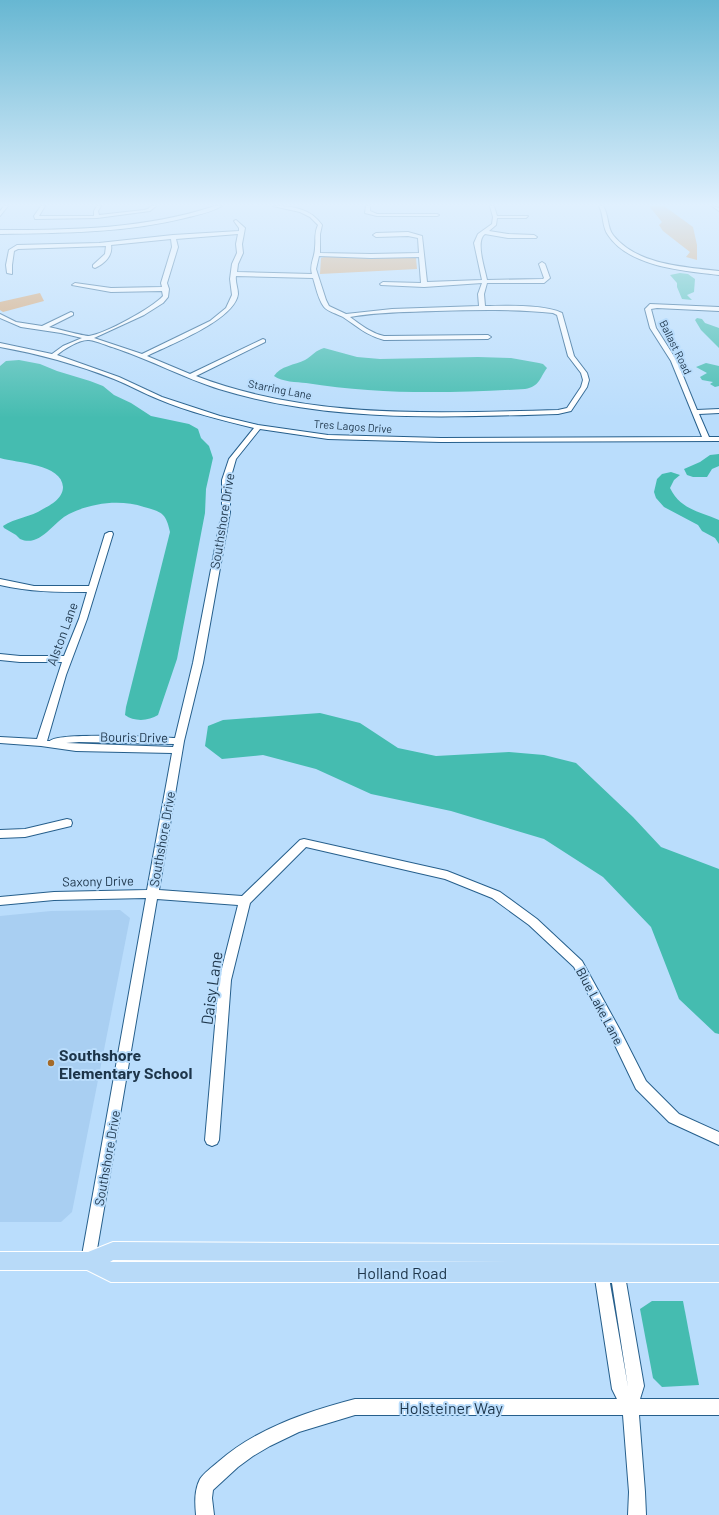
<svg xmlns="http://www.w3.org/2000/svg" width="719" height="1515" viewBox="0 0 719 1515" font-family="Barlow,sans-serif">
  <rect width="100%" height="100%" fill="#baddfc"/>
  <!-- built -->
  <polygon fill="#a9cff2" points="120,910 130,918 73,1207 72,1212 61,1222 0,1222 0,916 51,911"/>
  <!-- green -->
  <g fill="#d7a067">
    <polygon points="649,206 664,206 693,227 697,245 697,260 686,257 690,252 663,231 659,225 662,222"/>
    <polygon points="327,256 411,257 416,258 417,269 320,274 321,258"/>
    <polygon points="40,293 44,301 3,312 0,310 0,302"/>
  </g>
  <!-- water -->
  <g fill="#45bcb0">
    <polygon points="680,273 688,274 695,279 694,292 687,295 692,300 682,299 677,287 677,283 670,275"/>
    <polygon points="697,318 702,319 705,323 719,328 719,348 701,330 695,320"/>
    <path d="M324,348L357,357L380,359L478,357L511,358L539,363L543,364L547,368C539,379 540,386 525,389C452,393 379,395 306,383C297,382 282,382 274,376C280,366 295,365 305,360C312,356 316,350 324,348Z"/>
    <path d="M19,360L40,364L57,371L90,381L103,386L114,395L131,403L151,416L189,424L198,429L201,438L209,446L213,458L206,489L205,513L177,659L158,715C149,721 134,722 125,715L126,707L170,532C166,513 162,512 144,507C120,499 91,503 69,514C53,522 40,548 20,539L16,535L4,528L3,526C15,518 31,517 43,509C51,505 63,498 63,487C62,464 17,463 0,458V366L6,361Z"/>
    <polygon points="706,363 719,366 719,386 715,387 710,384 713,382 702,380 700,377 707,373 696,367"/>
    <polygon points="719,454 719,466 712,469 707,477 693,477 687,475 684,469 700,462 710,455"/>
    <path d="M671,472L680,475L674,480L670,488C681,510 699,511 719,520V544L715,538L702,531L698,525L664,507L656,498L654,492L657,479L662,474Z"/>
    <polygon points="320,713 360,723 398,748 436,756 509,752 544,755 576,763 633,817 661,847 719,869 719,1034 715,1033 679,999 651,927 603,877 544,839 451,811 371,794 316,769 263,755 222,759 205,746 208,726 223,720"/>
    <polygon points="652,1301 683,1301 699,1385 662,1387 653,1378 640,1309"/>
  </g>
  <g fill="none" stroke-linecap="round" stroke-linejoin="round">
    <defs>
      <g id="minor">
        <polygon points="4,206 8,206 0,216 0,211"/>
        <polygon points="41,206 45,206 39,216 94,216 94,211 97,206 101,206 98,211 99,215 144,210 148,209 151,206 156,206 150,211 97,218 35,219 34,216"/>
        <path d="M215,206H222C212,212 197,215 185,218C124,233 62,233 0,234V230C73,230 145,229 215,206Z"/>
        <path d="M273,206C292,206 310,208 322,225L320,234V253L371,254L419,253L418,238L408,236L376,237L373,235L376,233L408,232L422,236L427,282L482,280L474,243L478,234L492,224L493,217L490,206H494L497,216H528L526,218H497L496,225L489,231L508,234L534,235L537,237L536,238H508L485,234C475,241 485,269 487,280L543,279L544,278L539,264L542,262L545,264L550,278L544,283H487L484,294L485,306C505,306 544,304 562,313L574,356L587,373L589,380L587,387L571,411L558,414C445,417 329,423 219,389C184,378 151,360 115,348C107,346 98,341 89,340C80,339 64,349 57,355L119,377L162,397L220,416L258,425L328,435L441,438L702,437L671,361L650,328L645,309L650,304L719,307V311L657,308L651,309L656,328L677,361L697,410L719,409V413L699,414L709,437H719V441L441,442L328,439L260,429L236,459L230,480V512L203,663L184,741L159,890L242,896L300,840L304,839L447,871L500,892L537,919L582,961L620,1030L646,1081L679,1114L719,1132V1145L669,1122L636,1089L611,1037L574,967L529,925L492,898L445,879L306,847L250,903L231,980L219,1140L217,1144L212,1146L207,1144L205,1140L219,980L238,905L157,899L95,1261L93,1266L88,1268L83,1266L81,1261L146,898L54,900L0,905V897L54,892L147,890L172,753L76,751L41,746L0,743V737L37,739L62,662H20L0,660V654L20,656H64L79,619L87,592C58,592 29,592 0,585V579L34,586H89L105,534L109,532H112L113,534L87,619L66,675L47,741H50C56,732 158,737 175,738L193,663L222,512V480L229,459L254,428C221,420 189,412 158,399C143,393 129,385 114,379C76,364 39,354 0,347V343L52,354L63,346L82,338L61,333L21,327L0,318V314L16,322L42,326L71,312L73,313V315L49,327C58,329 83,336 89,336C105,334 152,308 163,296L162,291L111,292L72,285L75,283L111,288L162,287L161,283L172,247L171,239L111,245C113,256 104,264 95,268L93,267V265L105,254L106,246L18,249L14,251L12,265V274L7,273L6,265L9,250L17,245L99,243L173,235L239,231V228L234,221L236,220L245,228L242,244L243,253L238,264L237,272L312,274C309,265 315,257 315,248C316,239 314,234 318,225L310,217L300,212ZM238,234L236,244L237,253L232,264L230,279L232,295L226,308L210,321L142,354L94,338L144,315L163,303L168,297L169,289L167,283L178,247L176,239ZM319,256L371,258L419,257L421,283L383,282L380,284L381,285L424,287L482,283L478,294L479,306L392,309L346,314L329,306L326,300L316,269ZM236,276L313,278C316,287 318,299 324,307C328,312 338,314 343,317C358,327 366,335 384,340L488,339L491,337L488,335L384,336C371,333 361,325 350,317C378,312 407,312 436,311C475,310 514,309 553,313L557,315L568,356L581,373L583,380L581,387L567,408L558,410C437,413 310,420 196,376L265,342V340L263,339L190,374L147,356C169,345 235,320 238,294C238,288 235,282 236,276ZM79,742L174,744L173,747L66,743Z"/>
        <polygon points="366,206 370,206 370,211 377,214 437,214 439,215 437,216 377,216 365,213"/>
        <path d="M599,206H603C609,215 607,228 613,235C637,265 684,267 719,271V275C685,271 629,267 608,235C602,227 604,215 599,206Z"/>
        <polygon points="712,206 719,208 719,211"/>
        <polygon points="67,819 71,820 72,823 71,826 25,837 0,838 0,830 25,829"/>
        <path d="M602,1262L607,1264L609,1269L608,1272L628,1387L610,1270L612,1265L617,1263L622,1265L624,1270L644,1386L640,1399H719V1415H639L645,1492L646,1515H628L629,1492L623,1415H355L299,1432L270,1446L253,1456L238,1467L213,1490L212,1498L214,1515H196C195,1503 194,1491 200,1479C204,1473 212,1467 218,1462C257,1428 306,1412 355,1399H617L612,1389L594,1272L597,1264Z"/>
      </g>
      <path id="major" d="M113,1242L719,1245V1282H111L87,1270H0V1252H88ZM113,1260L529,1262H110Z"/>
    </defs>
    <!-- minor casing -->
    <use href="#minor" stroke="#265f8c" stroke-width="2"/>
    <!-- major casing -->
    <use href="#major" stroke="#fff" stroke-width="2"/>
    <!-- minor -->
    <use href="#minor" fill="#fff" fill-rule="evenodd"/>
    <!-- major -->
    <use href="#major" fill="#b8daf8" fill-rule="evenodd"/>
  </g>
  <!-- sky -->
  <linearGradient id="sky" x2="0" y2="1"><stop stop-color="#67b7d2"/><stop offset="0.49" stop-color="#e0f0fe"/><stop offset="1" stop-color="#e0f0fe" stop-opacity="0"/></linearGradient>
  <rect width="719" height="418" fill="url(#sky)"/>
  <!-- markers -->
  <circle fill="#a46a29" stroke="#baddfc" stroke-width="1.5" cx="51" cy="1063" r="4"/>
  <g text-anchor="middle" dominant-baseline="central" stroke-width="4" stroke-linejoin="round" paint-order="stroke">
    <!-- far-street labels -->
    <g font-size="11" fill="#1d354a" stroke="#baddfc">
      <text transform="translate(676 347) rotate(64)">Ballast Road</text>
      <text transform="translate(280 389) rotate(11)">Starring Lane</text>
      <text transform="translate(353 426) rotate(4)">Tres Lagos Drive</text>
    </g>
    <!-- street labels -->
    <g font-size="13" fill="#1d354a" stroke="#baddfc">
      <text transform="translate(222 521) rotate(-81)">Southshore Drive</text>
      <text transform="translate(62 634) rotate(-70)">Alston Lane</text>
      <text transform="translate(134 737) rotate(1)">Bouris Drive</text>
      <text transform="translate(162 839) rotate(-80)">Southshore Drive</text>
      <text transform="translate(98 881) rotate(-1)">Saxony Drive</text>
      <text transform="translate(600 1006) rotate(62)">Blue Lake Lane</text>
      <text transform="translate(107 1158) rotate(-80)">Southshore Drive</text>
    </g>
    <!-- near-street labels -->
    <g font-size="16" fill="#1d354a" stroke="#baddfc">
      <text transform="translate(211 988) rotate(-82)">Daisy Lane</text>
      <text x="402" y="1272">Holland Road</text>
      <text x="451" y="1407">Holsteiner Way</text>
    </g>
    <!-- near-poi labels -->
    <g font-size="16" font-weight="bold" fill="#1d354a" stroke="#baddfc" text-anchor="start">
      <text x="59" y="1054">Southshore<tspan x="59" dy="18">Elementary School</tspan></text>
    </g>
  </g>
</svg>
